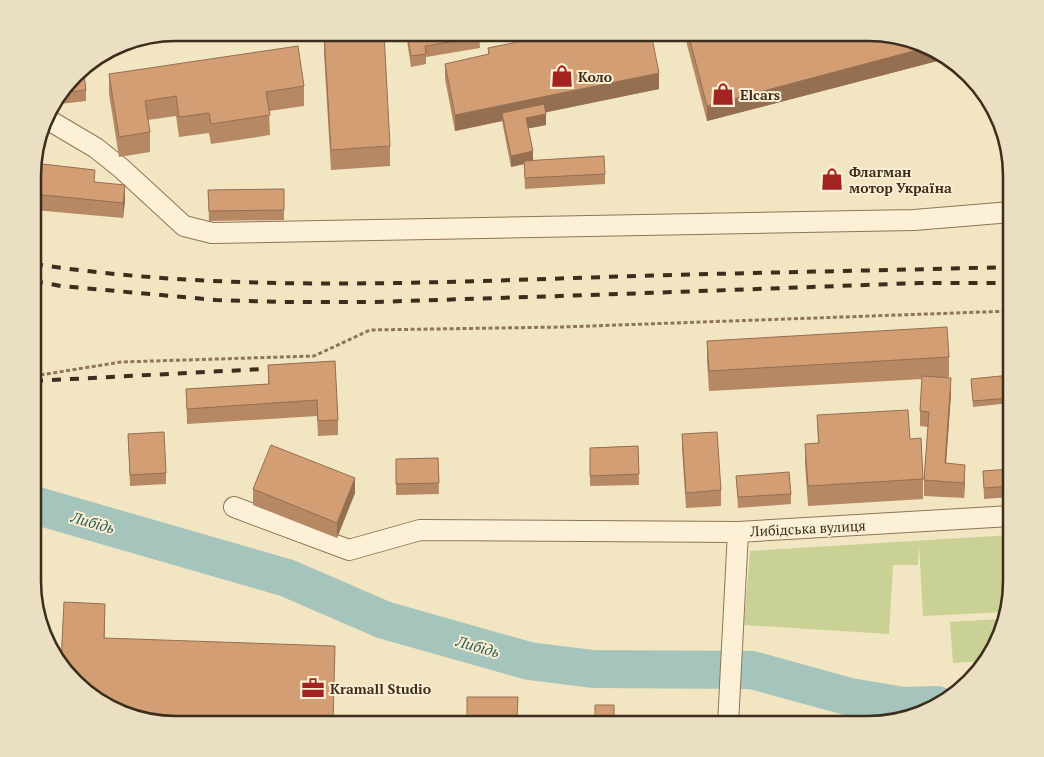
<svg xmlns="http://www.w3.org/2000/svg" width="1044" height="757" viewBox="0 0 1044 757" font-family="'PT Serif',serif">
  <rect width="100%" height="100%" fill="#f2e5c1"/>
  <!-- green -->
  <g fill="#c9d194">
    <polygon points="1011,535 1011,590 1003,612 923,616 919,544 918,565 893,565 889,634 744,625 750,551"/>
    <polygon points="1000,619 984,661 953,663 950,622"/>
  </g>
  <g fill="none" stroke-linecap="round" stroke-linejoin="round">
    <!-- river -->
    <polyline stroke="#a4c4bc" stroke-width="38" points="34,505 287,578 384,620 529,661 593,669 752,670 850,697 903,706 937,705"/>
    <defs>
      <g id="minor">
        <polyline points="47,119 96,148 121,168 184,226 212,233 914,220 1011,212"/>
        <polyline points="234,507 349,550 420,530 738,532 1011,516"/>
        <polyline points="728,724 738,532"/>
      </g>
    </defs>
    <!-- minor casing -->
    <use href="#minor" stroke="#8e7557" stroke-width="22"/>
    <!-- path -->
    <polyline stroke="#8e7557" stroke-width="3" stroke-dasharray="4 2.5" stroke-linecap="butt" points="34,376 121,362 314,356 370,330 562,327 1011,311"/>
    <!-- minor -->
    <use href="#minor" stroke="#fcf1d6" stroke-width="20"/>
    <!-- rail -->
    <g stroke="#3c2d1c" stroke-width="4" stroke-dasharray="9 9" stroke-linecap="butt">
      <path d="M34,264C213,291 393,284 574,278C719,273 865,271 1011,267"/>
      <polyline points="34,281 61,286 216,300 280,302 375,302 620,294 920,283 1011,283"/>
      <polyline points="34,381 263,369"/>
    </g>
  </g>
  <!-- wall -->
  <g fill="#b68864">
    <polygon points="237,33 276,33 238,37"/>
    <polygon points="406,33 479,33 480,48 426,57 426,64 411,67"/>
    <polygon points="684,33 877,33 945,59 707,121"/>
    <polygon points="324,34 390,146 390,166 331,170 324,54"/>
    <polygon points="488,48 659,89 545,112 546,125 528,128 533,160 605,174 605,184 525,189 524,164 511,167 502,121 455,131 445,79 445,64 488,55"/>
    <polygon points="82,68 86,90 86,101 51,105"/>
    <polygon points="109,74 304,86 304,106 269,111 270,135 211,144 209,133 179,137 176,116 148,120 150,132 150,152 119,157 109,94"/>
    <polygon points="34,163 95,182 125,201 123,218 34,210"/>
    <polygon points="284,189 284,220 209,221 208,190"/>
    <polygon points="707,341 949,357 949,377 940,378 951,394 946,463 965,480 964,498 924,496 924,480 928,427 920,426 920,411 922,379 709,391 707,361"/>
    <polygon points="335,361 338,420 338,435 318,436 317,416 187,424 186,389 268,384 268,365"/>
    <polygon points="1011,375 1011,403 973,407 971,379"/>
    <polygon points="817,415 910,439 923,479 923,499 808,506 805,464 805,444 818,443"/>
    <polygon points="128,434 166,473 166,484 130,486"/>
    <polygon points="682,434 721,490 721,506 686,508 682,449"/>
    <polygon points="638,446 639,485 590,486 590,448"/>
    <polygon points="438,458 439,494 396,495 396,459"/>
    <polygon points="1011,469 1011,497 984,499 983,471"/>
    <polygon points="736,476 791,494 791,504 738,508"/>
    <polygon points="253,489 355,493 337,538 253,505"/>
  </g>
  <!-- shaded-wall -->
  <g fill="#946f51">
    <polygon points="921,49 945,59 707,121 707,106"/>
    <polygon points="659,73 659,89 504,121 502,113 502,121 455,131 455,115"/>
    <polygon points="546,114 546,125 526,129 526,118"/>
    <polygon points="533,151 533,162 511,167 511,156"/>
    <polygon points="125,185 125,201 123,218 123,203"/>
    <polygon points="951,378 951,394 945,478 945,463"/>
    <polygon points="965,465 965,480 964,498 964,483"/>
    <polygon points="355,478 355,493 337,538 337,523"/>
    <polygon points="105,604 105,624 104,658 104,638"/>
  </g>
  <!-- building -->
  <g fill="#d49e74" stroke="#946f51">
    <polygon points="347,33 384,33 390,146 331,150 324,34"/>
    <polygon points="407,33 479,33 480,37 425,46 426,54 411,56"/>
    <polygon points="561,33 651,33 659,73 455,115 445,64 489,54 488,48"/>
    <polygon points="688,33 877,33 921,49 707,106"/>
    <polygon points="298,46 304,86 266,92 270,115 211,124 209,113 179,117 176,96 145,101 150,132 119,137 109,74"/>
    <polygon points="83,67 86,90 61,93 82,68"/>
    <polygon points="544,104 546,114 526,118 533,151 511,156 502,113"/>
    <polygon points="604,156 605,174 525,178 524,161"/>
    <polygon points="34,163 95,170 94,182 125,185 123,203 34,194"/>
    <polygon points="284,189 284,210 209,211 208,190"/>
    <polygon points="947,327 949,357 709,371 707,341"/>
    <polygon points="335,361 338,420 318,421 317,400 187,409 186,389 269,384 268,365"/>
    <polygon points="1011,375 1011,398 973,401 971,379"/>
    <polygon points="922,376 951,378 945,463 965,465 964,483 924,480 929,412 920,411"/>
    <polygon points="908,410 910,439 921,438 923,479 808,486 805,444 819,443 817,415"/>
    <polygon points="164,432 166,473 130,475 128,434"/>
    <polygon points="717,432 721,490 686,493 682,434"/>
    <polygon points="271,445 355,478 337,523 253,489"/>
    <polygon points="638,446 639,474 590,476 590,448"/>
    <polygon points="438,458 439,483 396,484 396,459"/>
    <polygon points="1011,469 1011,486 984,488 983,471"/>
    <polygon points="789,472 791,494 738,497 736,476"/>
    <polygon points="64,602 105,604 104,638 335,646 333,724 167,724 88,695 61,663"/>
    <polygon points="467,697 518,697 517,717 595,717 595,705 614,705 614,719 678,719 678,724 467,724"/>
  </g>
  <!-- icons -->
  <defs>
    <symbol id="shop-bare" viewBox="-9 -9 18 18"><path d="M-5-2.5h2.3a2.7 3.5 0 0 1 5.4 0H5L5.5 6h-11ZM-1.5-2.5h3a1.5 2.3 0 0 0-3 0Z" fill="#a32321" stroke="#f9eed2" stroke-width="2.5" paint-order="stroke"/></symbol>
    <symbol id="office-bare" viewBox="-9 -9 18 18"><path d="M-6-3h4V-5.5h4V-3h4V5H-6ZM-1-4.5V-3h2v-1.5ZM-6 0V1H6V0Z" fill="#a32321" stroke="#f9eed2" stroke-width="2.5" paint-order="stroke"/></symbol>
  </defs>
  <g fill-rule="evenodd">
    <use href="#shop-bare" x="546" y="60" width="32" height="32"/>
    <use href="#shop-bare" x="707" y="78" width="32" height="32"/>
    <use href="#shop-bare" x="816" y="163" width="32" height="32"/>
    <use href="#office-bare" x="297" y="672" width="32" height="32"/>
  </g>
  <g text-anchor="middle" dominant-baseline="central" stroke-width="4" stroke-linejoin="round" paint-order="stroke">
    <!-- poi labels -->
    <g font-size="14" font-weight="bold" fill="#3c2d1c" stroke="#f9eed2" text-anchor="start">
      <text x="578" y="76">Коло</text>
      <text x="740" y="94">Elcars</text>
      <text x="849" y="171">Флагман<tspan x="849" dy="16">мотор Україна</tspan></text>
      <text x="330" y="688">Kramall Studio</text>
    </g>
    <!-- street labels -->
    <g font-size="14" fill="#3c2d1c" stroke="#f9eed2">
      <text transform="translate(808 528) rotate(-3)">Либідська вулиця</text>
    </g>
    <!-- water labels -->
    <g font-size="15" font-style="italic" fill="#2a5d5b" stroke="#f9eed2">
      <text transform="translate(93 522) rotate(16)">Либідь</text>
      <text transform="translate(478 646) rotate(16)">Либідь</text>
    </g>
  </g>
  <!-- crop -->
  <path d="M0 0H1044V757H0ZM176 41H868A135 135 0 0 1 1003 176V581A135 135 0 0 1 868 716H176A135 135 0 0 1 41 581V176A135 135 0 0 1 176 41Z" fill="#eadfc3" fill-rule="evenodd"/>
  <path fill="none" stroke="#3c2d1c" stroke-width="2.5" d="M176 41H868A135 135 0 0 1 1003 176V581A135 135 0 0 1 868 716H176A135 135 0 0 1 41 581V176A135 135 0 0 1 176 41Z"/>
</svg>
